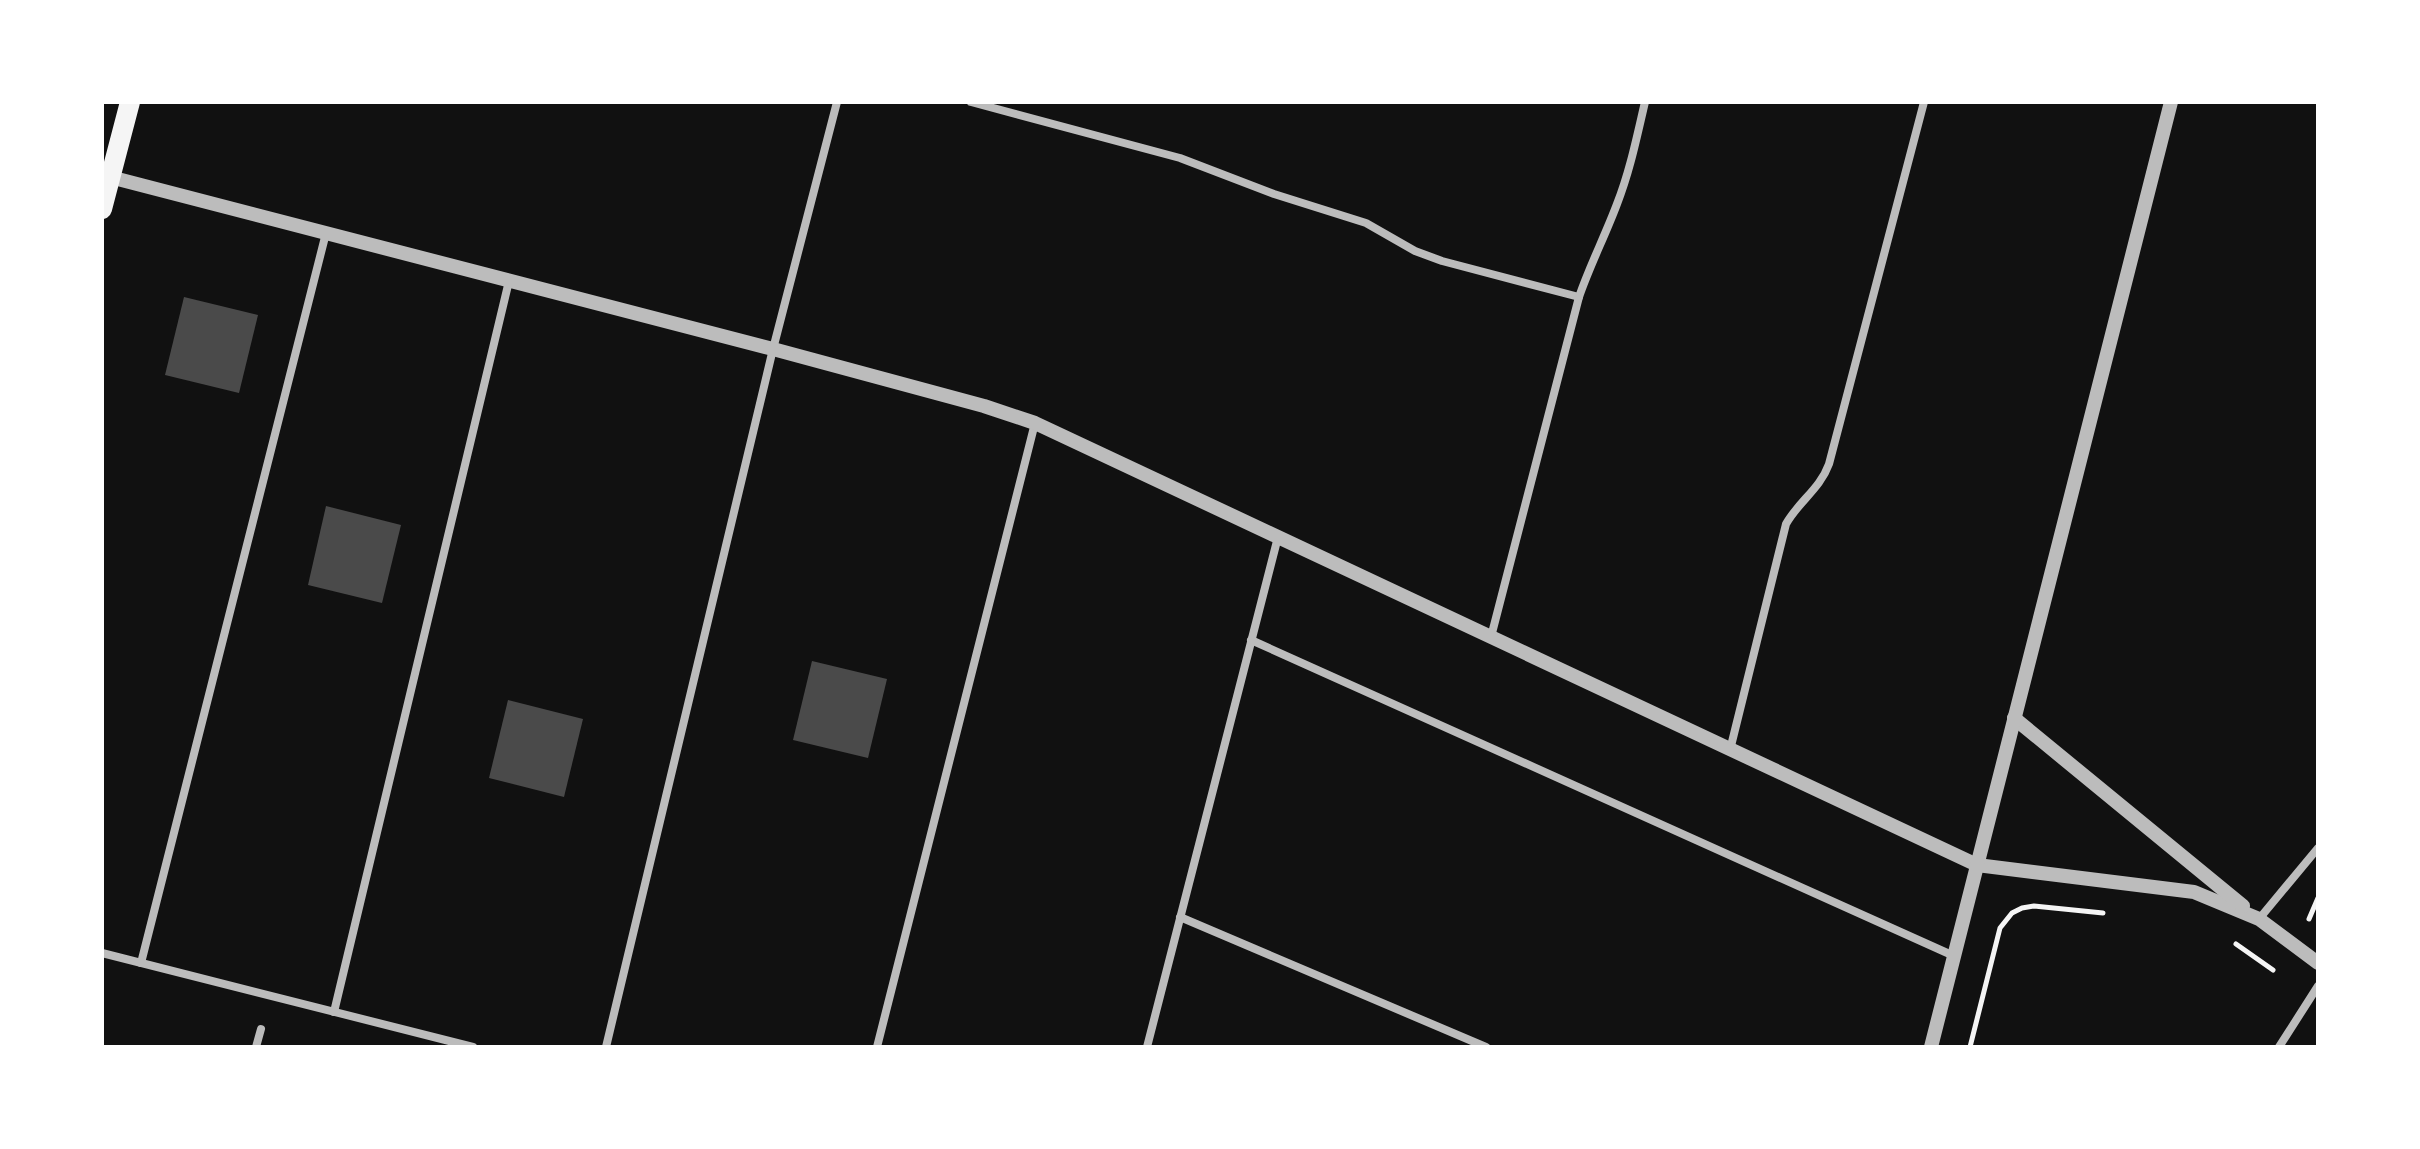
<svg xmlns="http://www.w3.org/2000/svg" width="2420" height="1149" viewBox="0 0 2420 1149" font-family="'Golos Text',sans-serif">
  <rect width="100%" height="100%" fill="#111"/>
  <!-- building -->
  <g fill="#4a4a4a">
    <polygon points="184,297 258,315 239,393 165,375"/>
    <polygon points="326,506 401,525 382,603 308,585"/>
    <polygon points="812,661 887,679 868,758 793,740"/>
    <polygon points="508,700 583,719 564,797 489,778"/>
  </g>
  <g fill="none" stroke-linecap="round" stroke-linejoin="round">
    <!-- path -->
    <g stroke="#f5f5f5" stroke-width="5">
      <polyline points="2309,919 2318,898"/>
      <polyline points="2236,944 2273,970"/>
      <polyline points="1970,1047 2000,928 2012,913 2022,908 2034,906 2103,913"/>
    </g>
    <!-- minor -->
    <g stroke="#bcbcbc" stroke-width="8">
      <polyline points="971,102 1180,158 1274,194 1366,223 1415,251 1442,261 1579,297"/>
      <path d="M1491,637L1579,297C1590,265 1605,236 1617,204C1630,171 1637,136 1645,102"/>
      <polyline points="1251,640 1954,956"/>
      <path d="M1730,750L1786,524C1799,501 1820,489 1829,464L1924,102"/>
      <polyline points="1180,917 1486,1047"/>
      <polyline points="2259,919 2318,848"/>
      <polyline points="102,953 473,1047"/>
      <polyline points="141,963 326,233"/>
      <polyline points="334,1012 509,281"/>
      <polyline points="256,1047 261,1029"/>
      <polyline points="606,1047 773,349 837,102"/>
      <polyline points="877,1047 1035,423"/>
      <polyline points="1147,1047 1278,537"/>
      <polyline points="2279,1047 2318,986"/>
    </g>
    <!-- tertiary -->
    <g stroke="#bcbcbc" stroke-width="14">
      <polyline points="110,177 773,349 984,406 1035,423 1977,865 2194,892 2259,919 2318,963"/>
      <polyline points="2014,718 2243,906"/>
      <polyline points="1931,1047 2171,102"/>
    </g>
    <!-- primary -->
    <polyline stroke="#f5f5f5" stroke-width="20" points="102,209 130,102"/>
  </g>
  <!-- border -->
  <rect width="2420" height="1149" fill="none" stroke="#ffffff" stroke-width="208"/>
</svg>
